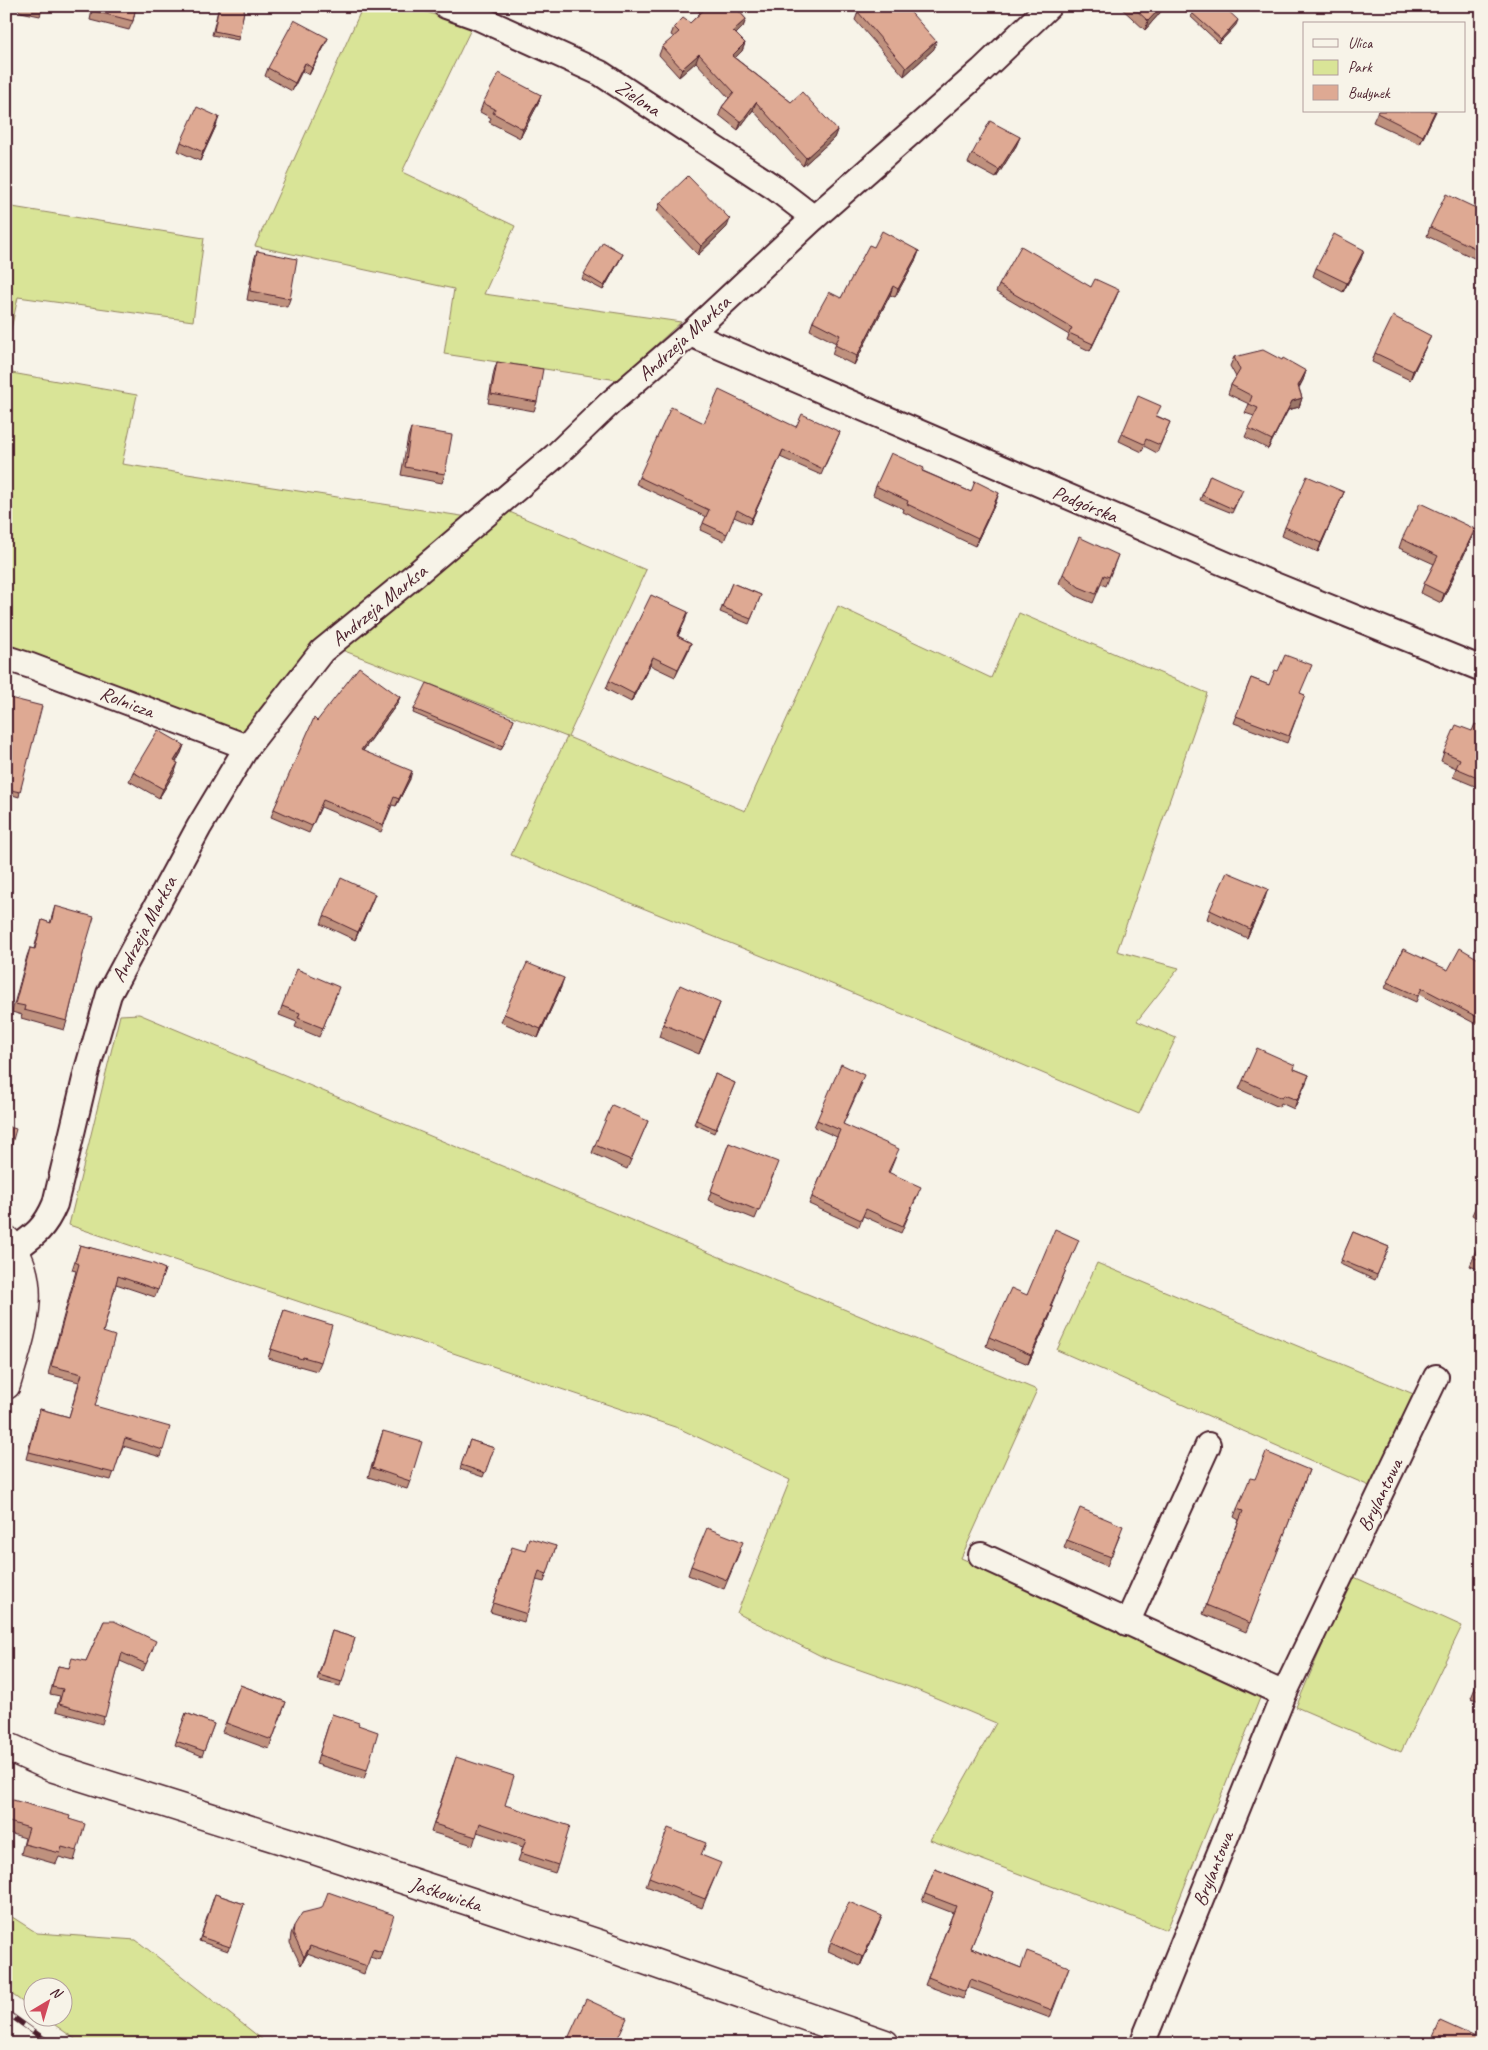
<svg xmlns="http://www.w3.org/2000/svg" width="1488" height="2050" viewBox="0 0 1488 2050" font-family="Caveat,sans-serif">
  <rect width="100%" height="100%" fill="#f7f3e8"/>
  <filter id="ink" filterUnits="userSpaceOnUse"><feTurbulence type="fractalNoise" baseFrequency=".02" numOctaves="2"/><feDisplacementMap in="SourceGraphic" scale="10" xChannelSelector="R" yChannelSelector="G"/><feConvolveMatrix kernelMatrix="1 2 1 2 8 2 1 2 1" color-interpolation-filters="sRGB"/></filter>
  <g filter="url(#ink)">
    <!-- green -->
    <g fill="#d9e497" stroke="#928261">
      <polygon points="363,6 408,6 472,27 402,172 515,226 484,294 681,322 618,380 444,354 454,289 255,246"/>
      <polygon points="6,206 204,238 193,321 18,297 6,352"/>
      <polygon points="6,372 137,395 122,464 468,517 296,665 244,732 6,651"/>
      <polygon points="505,510 646,570 568,737 745,811 838,606 991,678 1019,613 1207,693 1117,951 1179,968 1137,1021 1176,1038 1139,1114 834,985 511,855 567,737 342,650"/>
      <polygon points="139,1014 1037,1390 961,1558 1262,1693 1167,1930 930,1840 996,1723 912,1688 823,1657 737,1613 790,1480 678,1428 69,1225 120,1015"/>
      <polygon points="1097,1263 1416,1395 1374,1488 1057,1350"/>
      <polygon points="1352,1576 1462,1626 1401,1752 1296,1707"/>
      <polygon points="6,1913 37,1933 136,1940 268,2044 82,2044 45,2018 62,2018 62,1988 32,1988 32,2009 6,1990"/>
    </g>
    <g fill="none" stroke-linecap="round" stroke-linejoin="round">
      <defs>
        <g id="minor">
          <polyline points="446,6 477,17 600,73 775,188 814,218"/>
          <polyline points="690,334 1265,581 1482,669"/>
          <polyline points="6,658 31,666 247,747"/>
          <path d="M14,1250C35,1235 45,1228 55,1204L87,1070L109,994L199,827L247,747L322,651L415,575L555,456L609,404L690,334L814,218L982,70L1049,6"/>
          <polyline points="981,1555 1284,1694"/>
          <polyline points="1127,1623 1208,1445"/>
          <polyline points="1142,2044 1284,1694 1436,1377"/>
        </g>
        <g id="tertiary">
          <path d="M6,1240C43,1283 19,1339 6,1385"/>
          <polyline points="6,1746 54,1768 311,1849 602,1945 885,2044"/>
        </g>
      </defs>
      <!-- minor casing -->
      <use href="#minor" stroke="#4a1f2b" stroke-width="28"/>
      <!-- tertiary casing -->
      <use href="#tertiary" stroke="#4a1f2b" stroke-width="31"/>
      <!-- minor -->
      <use href="#minor" stroke="#f7f3e8" stroke-width="24"/>
      <!-- tertiary -->
      <use href="#tertiary" stroke="#f7f3e8" stroke-width="28"/>
      <defs>
        <polyline id="rail" points="6,2012 51,2044"/>
      </defs>
      <!-- rail casing -->
      <use href="#rail" stroke="#4a1f2b" stroke-width="5.5"/>
      <!-- rail -->
      <use href="#rail" stroke="#f7f3e8" stroke-width="4" stroke-dasharray="11" stroke-linecap="butt"/>
    </g>
    <!-- wall -->
    <g fill="#bf917e" stroke="#4a1f2b">
      <polygon points="15,6 43,6 40,16 21,12"/>
      <polygon points="93,6 136,6 133,21 129,30 90,20"/>
      <polygon points="219,6 245,6 238,40 212,35"/>
      <polygon points="695,6 734,6 746,19 743,27 736,34 745,43 742,51 735,58 791,102 837,130 834,138 803,166 753,110 738,130 719,115 722,107 729,98 696,62 679,77 659,55 662,47 674,37 671,35 674,27 690,23 700,13"/>
      <polygon points="1119,6 1166,6 1145,30"/>
      <polygon points="858,12 934,49 904,76 855,20"/>
      <polygon points="1192,13 1236,25 1219,43 1191,17"/>
      <polygon points="325,45 309,75 302,71 292,91 265,76 268,68"/>
      <polygon points="541,95 538,104 520,138 489,122 491,118 480,112 483,103"/>
      <polygon points="1378,111 1436,111 1420,144 1373,122"/>
      <polygon points="216,126 200,161 178,151 181,142"/>
      <polygon points="1020,137 1016,146 996,178 968,163 972,154"/>
      <polygon points="660,203 727,227 698,255 657,212"/>
      <polygon points="1430,227 1482,241 1474,258 1427,236"/>
      <polygon points="874,247 919,251 916,259 895,297 890,295 854,365 832,354 836,343 810,330 813,321 841,298"/>
      <polygon points="257,251 290,299 287,307 247,300 254,260"/>
      <polygon points="621,258 603,290 582,279 584,274"/>
      <polygon points="1361,259 1343,292 1313,276 1316,268"/>
      <polygon points="999,285 1091,287 1116,297 1090,351 1067,340 1069,335 996,292"/>
      <polygon points="1431,336 1427,344 1410,380 1372,362 1375,353"/>
      <polygon points="1234,357 1306,371 1303,380 1299,388 1302,398 1299,407 1288,410 1268,449 1245,437 1254,416 1245,413 1249,404 1228,394 1231,385 1236,377 1230,366"/>
      <polygon points="497,362 537,402 534,411 488,403 494,371"/>
      <polygon points="1157,416 1170,422 1157,453 1144,446 1142,452 1119,441 1122,434"/>
      <polygon points="704,423 796,427 840,432 821,475 780,457 750,524 734,517 724,541 700,530 706,517 636,484 639,477"/>
      <polygon points="411,428 445,474 442,483 401,475 408,437"/>
      <polygon points="923,471 971,492 996,502 975,546 903,512 904,509 873,495 876,486"/>
      <polygon points="1210,475 1241,494 1232,513 1200,500"/>
      <polygon points="1344,492 1318,552 1282,536 1285,527"/>
      <polygon points="1475,529 1472,538 1441,603 1421,593 1424,584 1434,564 1399,548 1402,539"/>
      <polygon points="1118,555 1106,586 1101,584 1093,603 1076,596 1059,583 1063,574"/>
      <polygon points="732,583 761,595 749,624 720,612"/>
      <polygon points="685,621 678,636 691,643 688,651 675,677 650,665 631,702 606,689 609,681"/>
      <polygon points="1251,678 1269,685 1305,695 1287,743 1234,723"/>
      <polygon points="6,697 20,792 19,797 6,793"/>
      <polygon points="400,697 397,704 363,751 410,779 396,806 392,805 381,832 321,807 309,833 271,817 274,809 317,721"/>
      <polygon points="414,709 514,719 501,750 413,713"/>
      <polygon points="1482,727 1482,789 1453,777 1456,768 1441,761 1444,752 1472,731"/>
      <polygon points="184,745 181,753 176,762 175,772 159,798 129,781 133,772"/>
      <polygon points="1265,898 1247,938 1207,919 1210,910"/>
      <polygon points="372,902 355,940 321,924 324,916"/>
      <polygon points="55,906 83,954 67,1021 64,1030 21,1018 22,1015 12,1012 27,956 30,948 34,949 42,920 50,923"/>
      <polygon points="1403,949 1482,1015 1476,1024 1419,994 1416,1002 1385,988"/>
      <polygon points="561,987 538,1038 501,1022 504,1014"/>
      <polygon points="336,996 319,1037 295,1027 297,1022 279,1015 282,1006"/>
      <polygon points="715,1016 699,1054 659,1037 663,1024"/>
      <polygon points="1294,1069 1309,1075 1294,1109 1281,1103 1279,1107 1239,1089 1243,1080"/>
      <polygon points="715,1074 735,1083 714,1133 694,1124"/>
      <polygon points="862,1083 843,1124 896,1156 889,1173 918,1194 901,1233 863,1216 859,1227 809,1204 837,1137 814,1127 817,1120"/>
      <polygon points="648,1121 627,1169 592,1153 595,1145"/>
      <polygon points="729,1143 775,1171 755,1219 708,1200"/>
      <polygon points="1482,1195 1482,1221 1472,1215 1476,1206"/>
      <polygon points="1353,1232 1389,1247 1375,1280 1340,1264"/>
      <polygon points="1482,1237 1482,1271 1470,1266"/>
      <polygon points="80,1245 165,1269 155,1297 116,1284 103,1332 95,1406 163,1450 161,1457 123,1446 111,1480 26,1459 37,1417 40,1409 69,1417 79,1382 48,1374 76,1271 72,1270"/>
      <polygon points="1075,1248 1051,1306 1050,1316 1028,1364 986,1346 989,1337 1027,1295"/>
      <polygon points="284,1310 321,1362 317,1371 299,1366 299,1367 268,1358"/>
      <polygon points="383,1431 410,1481 407,1489 368,1477"/>
      <polygon points="470,1440 494,1448 483,1477 460,1469"/>
      <polygon points="1309,1470 1246,1632 1203,1614 1239,1520 1234,1517 1237,1509 1255,1479"/>
      <polygon points="1120,1535 1107,1566 1064,1548 1067,1540"/>
      <polygon points="556,1546 544,1582 536,1580 524,1622 490,1612 509,1555 525,1551"/>
      <polygon points="740,1551 724,1589 688,1575 691,1566"/>
      <polygon points="104,1621 153,1648 143,1671 120,1661 102,1724 56,1711 60,1696 50,1694 58,1666 68,1668 86,1661"/>
      <polygon points="332,1631 355,1638 340,1686 317,1680"/>
      <polygon points="1482,1671 1482,1702 1471,1698"/>
      <polygon points="240,1685 286,1702 269,1749 222,1732"/>
      <polygon points="186,1713 214,1724 202,1756 175,1745"/>
      <polygon points="332,1714 358,1725 367,1770 364,1779 316,1764"/>
      <polygon points="453,1765 505,1805 558,1865 555,1873 518,1861 523,1847 477,1832 473,1845 431,1832"/>
      <polygon points="6,1798 69,1819 77,1851 74,1861 59,1857 56,1864 21,1854 25,1838 6,1832"/>
      <polygon points="701,1856 717,1872 702,1908 646,1886 649,1877"/>
      <polygon points="935,1869 993,1892 971,1948 1021,1968 1069,1967 1050,2018 968,1987 963,1999 925,1985 953,1913 922,1901"/>
      <polygon points="215,1894 244,1904 228,1951 199,1941"/>
      <polygon points="879,1924 860,1966 828,1951 831,1942"/>
      <polygon points="294,1926 382,1952 379,1960 370,1957 364,1974 307,1954 301,1965 290,1943 291,1934"/>
    </g>
    <!-- shaded-wall -->
    <g fill="#9b7667" stroke="#4a1f2b">
      <polygon points="1162,6 1166,6 1145,30 1148,21"/>
      <polygon points="746,19 743,27 731,39 733,31"/>
      <polygon points="1238,20 1236,25 1219,43 1221,39"/>
      <polygon points="328,38 325,45 309,75 312,68"/>
      <polygon points="936,41 934,49 904,76 906,68"/>
      <polygon points="745,43 742,51 729,64 732,56"/>
      <polygon points="699,54 696,62 679,77 682,69"/>
      <polygon points="305,63 302,71 292,91 295,83"/>
      <polygon points="541,95 538,104 520,138 523,129"/>
      <polygon points="756,102 753,110 738,130 741,122"/>
      <polygon points="1435,111 1436,111 1420,144 1423,136"/>
      <polygon points="219,117 216,126 200,161 203,152"/>
      <polygon points="837,130 834,138 803,166 806,158"/>
      <polygon points="1020,137 1016,146 996,178 999,170"/>
      <polygon points="730,219 727,227 698,255 701,246"/>
      <polygon points="1364,250 1361,259 1343,292 1347,283"/>
      <polygon points="919,251 916,259 895,297 898,289"/>
      <polygon points="623,254 621,258 603,290 604,286"/>
      <polygon points="893,286 890,295 854,365 857,356"/>
      <polygon points="1119,290 1116,297 1090,351 1093,344"/>
      <polygon points="1431,336 1427,344 1410,380 1413,371"/>
      <polygon points="1306,371 1303,380 1295,395 1298,386"/>
      <polygon points="1302,398 1299,407 1288,410 1268,449 1272,440 1292,401"/>
      <polygon points="783,450 780,457 750,524 752,518"/>
      <polygon points="1344,492 1340,501 1318,552 1321,543"/>
      <polygon points="999,493 996,502 975,546 978,538"/>
      <polygon points="1475,529 1472,538 1441,603 1444,594"/>
      <polygon points="688,612 685,621 674,644 677,636"/>
      <polygon points="691,643 688,651 675,677 678,669"/>
      <polygon points="653,657 650,665 631,702 634,694"/>
      <polygon points="400,697 397,704 358,757 361,750"/>
      <polygon points="184,745 181,753 171,770 174,761"/>
      <polygon points="178,763 175,772 159,798 163,789"/>
      <polygon points="412,771 410,779 396,806 399,799"/>
      <polygon points="1268,889 1265,898 1247,938 1250,929"/>
      <polygon points="375,894 372,902 355,940 358,932"/>
      <polygon points="564,978 561,987 538,1038 541,1029"/>
      <polygon points="720,1003 715,1016 699,1054 704,1041"/>
      <polygon points="1309,1075 1306,1083 1294,1109 1297,1100"/>
      <polygon points="1053,1307 1050,1316 1028,1364 1031,1355"/>
      <polygon points="882,1916 879,1924 860,1966 863,1957"/>
      <polygon points="310,1946 307,1954 301,1965 304,1957"/>
    </g>
    <!-- building -->
    <g fill="#dea993" stroke="#4a1f2b">
      <polygon points="95,6 136,6 133,21 94,11"/>
      <polygon points="219,6 245,6 239,36 214,31"/>
      <polygon points="704,6 734,6 746,19 733,31 745,43 732,56 791,102 802,92 837,130 806,158 756,102 741,122 722,107 734,92 699,54 682,69 662,47 679,32 674,27 683,18 690,23 706,8"/>
      <polygon points="865,6 905,6 936,41 906,68 858,12"/>
      <polygon points="1132,6 1162,6 1148,21"/>
      <polygon points="1198,6 1223,6 1238,20 1221,39 1192,13"/>
      <polygon points="294,20 328,38 312,68 305,63 295,83 268,68"/>
      <polygon points="499,73 541,95 523,129 493,113 495,109 483,103"/>
      <polygon points="197,107 219,117 203,152 181,142"/>
      <polygon points="1378,111 1435,111 1423,136 1377,113"/>
      <polygon points="990,121 1020,137 999,170 972,154"/>
      <polygon points="688,176 730,219 701,246 660,203"/>
      <polygon points="1446,194 1482,211 1482,239 1477,249 1430,227"/>
      <polygon points="882,231 919,251 898,289 893,286 857,356 835,345 840,335 813,321 829,292 841,298 869,245 874,247"/>
      <polygon points="1334,234 1364,250 1347,283 1316,268"/>
      <polygon points="603,242 623,254 604,286 584,274"/>
      <polygon points="1021,246 1091,287 1095,279 1119,290 1093,344 1069,333 1072,328 999,285"/>
      <polygon points="257,251 297,259 290,299 250,291"/>
      <polygon points="1393,316 1431,336 1413,371 1375,353"/>
      <polygon points="1263,350 1282,360 1283,358 1306,371 1298,386 1302,398 1292,401 1272,440 1248,428 1258,408 1249,404 1252,396 1231,385 1240,370 1234,357"/>
      <polygon points="497,362 543,369 537,402 491,394"/>
      <polygon points="719,390 796,427 802,414 840,432 823,469 783,450 752,518 737,510 727,534 703,523 709,510 639,477 671,407 704,423"/>
      <polygon points="1138,396 1161,406 1156,416 1170,422 1160,445 1146,439 1144,444 1122,434"/>
      <polygon points="411,428 452,435 445,474 405,467"/>
      <polygon points="891,453 924,468 922,471 971,492 975,481 999,493 978,538 907,504 908,501 876,486"/>
      <polygon points="1210,475 1243,490 1233,509 1202,495"/>
      <polygon points="1307,476 1344,492 1321,543 1285,527"/>
      <polygon points="1420,503 1475,529 1444,594 1424,584 1438,556 1402,539"/>
      <polygon points="1079,537 1118,555 1109,577 1104,575 1096,594 1079,587 1063,574"/>
      <polygon points="732,583 761,595 751,619 722,607"/>
      <polygon points="651,595 688,612 677,636 691,643 678,669 653,657 634,694 609,681"/>
      <polygon points="1285,655 1312,665 1300,693 1305,695 1289,736 1236,716 1251,678 1269,685 1275,670 1278,671"/>
      <polygon points="359,667 400,697 361,750 412,771 399,799 394,797 383,825 323,800 312,826 274,809 314,718 317,721"/>
      <polygon points="427,683 514,719 503,746 414,709"/>
      <polygon points="6,697 42,706 20,792 6,789"/>
      <polygon points="1475,724 1482,727 1482,779 1456,768 1460,759 1444,752 1456,725 1472,731"/>
      <polygon points="158,730 184,745 174,761 178,763 163,789 133,772"/>
      <polygon points="1227,872 1268,889 1250,929 1210,910"/>
      <polygon points="341,878 375,894 358,932 324,916"/>
      <polygon points="55,906 94,917 83,954 67,1021 24,1010 25,1006 15,1004 30,948 35,949 42,920 51,923"/>
      <polygon points="1460,948 1482,961 1482,1012 1479,1018 1422,988 1418,996 1387,982 1403,949 1448,970"/>
      <polygon points="527,963 564,978 541,1029 504,1014"/>
      <polygon points="297,969 339,987 323,1028 298,1018 300,1013 282,1006"/>
      <polygon points="680,985 720,1003 704,1041 663,1024"/>
      <polygon points="1257,1048 1295,1065 1294,1069 1309,1075 1297,1100 1284,1095 1282,1098 1243,1080"/>
      <polygon points="841,1064 864,1075 843,1124 899,1149 888,1172 921,1187 903,1226 866,1209 861,1220 812,1197 840,1130 817,1120"/>
      <polygon points="715,1074 735,1083 716,1129 696,1120"/>
      <polygon points="612,1105 648,1121 631,1160 595,1145"/>
      <polygon points="6,1126 16,1129 6,1165"/>
      <polygon points="729,1143 778,1162 759,1211 711,1191"/>
      <polygon points="1482,1195 1482,1210 1476,1206"/>
      <polygon points="1055,1229 1079,1240 1050,1306 1053,1307 1031,1355 989,1337 1011,1288 1027,1295"/>
      <polygon points="1353,1232 1389,1247 1377,1275 1341,1260"/>
      <polygon points="1482,1237 1482,1261 1473,1257"/>
      <polygon points="80,1245 154,1264 165,1269 158,1290 118,1276 103,1332 115,1336 95,1406 170,1427 163,1450 125,1438 114,1473 29,1452 40,1409 69,1417 82,1374 51,1366 79,1264 75,1262"/>
      <polygon points="284,1310 332,1325 321,1362 303,1357 302,1359 271,1349"/>
      <polygon points="383,1431 422,1442 410,1481 372,1468"/>
      <polygon points="470,1440 494,1448 485,1473 461,1465"/>
      <polygon points="1266,1452 1309,1470 1250,1623 1206,1605 1243,1511 1237,1509 1250,1478 1255,1479"/>
      <polygon points="1080,1508 1123,1526 1111,1557 1067,1540"/>
      <polygon points="707,1528 743,1542 727,1580 691,1566"/>
      <polygon points="529,1538 556,1546 547,1574 539,1571 527,1614 493,1603 512,1547 525,1551"/>
      <polygon points="104,1621 114,1621 156,1641 146,1664 122,1653 105,1717 59,1704 63,1689 52,1687 58,1666 69,1668 72,1658 86,1661"/>
      <polygon points="332,1631 355,1638 342,1682 319,1675"/>
      <polygon points="1482,1671 1482,1692 1475,1689"/>
      <polygon points="240,1685 286,1702 272,1740 226,1723"/>
      <polygon points="186,1713 214,1724 204,1751 176,1741"/>
      <polygon points="332,1714 359,1723 358,1725 378,1732 367,1770 319,1755"/>
      <polygon points="456,1757 514,1776 505,1805 570,1826 558,1865 521,1853 526,1839 480,1823 476,1837 434,1824"/>
      <polygon points="6,1798 70,1816 69,1819 85,1824 77,1851 62,1847 60,1853 24,1844 29,1828 6,1821"/>
      <polygon points="668,1828 706,1843 701,1855 721,1863 705,1899 649,1877"/>
      <polygon points="935,1869 993,1892 971,1948 1021,1968 1027,1951 1069,1967 1052,2010 971,1979 966,1992 928,1977 956,1906 925,1894"/>
      <polygon points="328,1892 394,1915 382,1952 373,1949 367,1966 310,1946 304,1957 293,1934 294,1926 302,1913 322,1908"/>
      <polygon points="215,1894 244,1904 230,1947 201,1937"/>
      <polygon points="849,1902 882,1916 863,1957 831,1942"/>
      <polygon points="586,1999 627,2018 615,2044 569,2044 566,2043"/>
      <polygon points="1440,2021 1480,2039 1478,2044 1430,2044"/>
    </g>
  </g>
  <g text-anchor="middle" dominant-baseline="central" stroke-width="4" stroke-linejoin="round" paint-order="stroke">
    <!-- street labels -->
    <g font-size="20" fill="#4a1f2b" stroke="#f7f3e8">
      <text transform="translate(638 98) rotate(33)">Zielona</text>
      <text transform="translate(684 338) rotate(-42)">Andrzeja Marksa</text>
      <text transform="translate(1085 504) rotate(22)">Podgórska</text>
      <text transform="translate(379 605) rotate(-39)">Andrzeja Marksa</text>
      <text transform="translate(127 702) rotate(21)">Rolnicza</text>
      <text transform="translate(144 929) rotate(-62)">Andrzeja Marksa</text>
      <text transform="translate(1380 1495) rotate(-64)">Brylantowa</text>
      <text transform="translate(1213 1869) rotate(-68)">Brylantowa</text>
      <text transform="translate(446 1894) rotate(18)">Jaśkowicka</text>
    </g>
  </g>
  <!-- margin -->
  <rect width="1488" height="2050" fill="none" stroke="#f7f3e8" stroke-width="25"/>
  <rect x="12" y="12" width="1463" height="2025" fill="none" stroke="#4a1f2b" stroke-width="2" filter="url(#ink)"/>
  <!-- legend -->
  <rect x="1303" y="22" width="162" height="90" fill="#f7f3e8" stroke="#b29e9c"/>
  <rect x="1313" y="39" width="25" height="8" fill="#f7f3e8" stroke="#b29e9c"/>
  <text x="1348" y="48" font-size="15" fill="#4a1f2b">Ulica</text>
  <rect x="1313" y="60" width="25" height="15" fill="#d9e497" stroke="#b29e9c"/>
  <text x="1348" y="72" font-size="15" fill="#4a1f2b">Park</text>
  <rect x="1313" y="85" width="25" height="15" fill="#dea993" stroke="#b29e9c"/>
  <text x="1348" y="98" font-size="15" fill="#4a1f2b">Budynek</text>
  <!-- north arrow -->
  <g transform="translate(48 2002) rotate(38)"><circle r="24" fill="#f7f3e8" stroke="#b29e9c"/>
  <path d="M0-4L9 19L0 12L-9 19Z" fill="#d1495b"/>
  <text y="-8" font-size="14" font-weight="bold" text-anchor="middle" fill="#4a1f2b">N</text>
  </g>
</svg>
